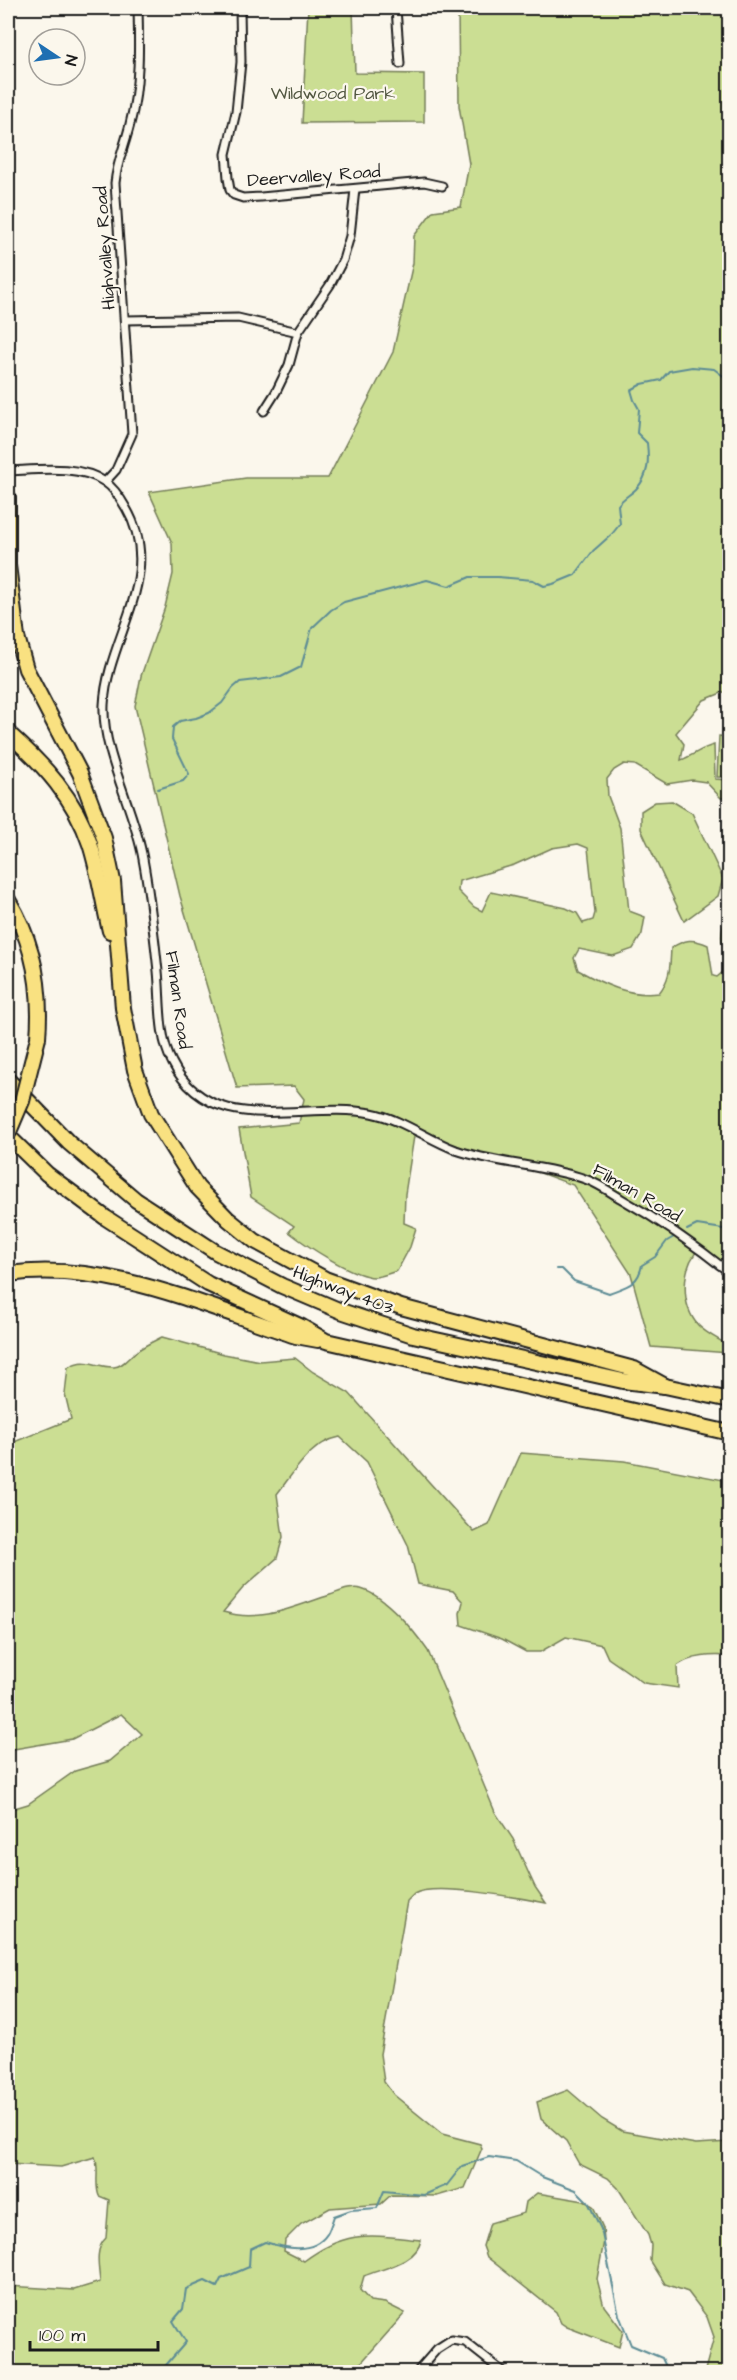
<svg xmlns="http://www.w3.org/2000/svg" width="737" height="2380" viewBox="0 0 737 2380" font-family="'Architects Daughter',sans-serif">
  <rect width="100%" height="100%" fill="#fbf7ec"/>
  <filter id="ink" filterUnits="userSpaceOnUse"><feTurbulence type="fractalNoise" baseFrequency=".0167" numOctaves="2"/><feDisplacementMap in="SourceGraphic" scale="12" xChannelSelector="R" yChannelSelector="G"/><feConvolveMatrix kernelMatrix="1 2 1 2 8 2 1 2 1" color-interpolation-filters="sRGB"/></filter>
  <g filter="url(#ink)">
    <!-- green -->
    <g fill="#cbde93" stroke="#747d58" stroke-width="1.5" fill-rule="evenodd">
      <polygon points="308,8 353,8 355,73 424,74 424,122 302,123"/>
      <path d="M458,8H729V690L704,700L676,733L684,744L681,760C694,755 701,748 714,745L715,779L729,780V798H721L706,782L692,780L667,784L635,765L624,764L614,770L607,779L608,796L620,828L629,911L645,917L642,934L633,949L613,956L579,949L574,958L578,970C603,984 629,997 659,993C671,978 670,965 671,948C685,939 693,938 708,945L713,976L717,977L724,971L727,951C717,942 723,922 729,913V1272L701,1247C681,1265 680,1304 698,1325C705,1333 720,1340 729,1346V1353L651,1347L631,1274L573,1185L505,1160L453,1151L415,1130L405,1194L404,1223L416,1228L410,1247L397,1271C390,1273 381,1277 374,1277C352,1276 307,1246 289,1232L294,1226L251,1197L239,1129L299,1123L304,1099L294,1086L237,1088L180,896L135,706L141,676L165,607L173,574L172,543L149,492L246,478H328L393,352L413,263L414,236L433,211L461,207L469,164L459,106ZM578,844L588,848L595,913L593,920L583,923L577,913L566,908L491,892L482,911L474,907L458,891L459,881L514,865L552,848Z"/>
      <polygon points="719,736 729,737 729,777 717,777"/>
      <polygon points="672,801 692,813 723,879 718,896 684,921 641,829 641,811 655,802"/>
      <path d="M162,1337L224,1354L260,1361L295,1358L313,1372L349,1393L474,1532L489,1525L521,1453L624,1461L729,1481V1656C712,1655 692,1655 677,1666L678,1688L644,1683L608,1658L602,1645L566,1637L540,1652H526L502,1639L461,1625L460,1613L463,1602L453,1591L418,1584L408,1545L367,1462L340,1437C310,1443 295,1471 277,1494L283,1537L277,1558L243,1588L223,1612C262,1623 293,1607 330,1595C339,1592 351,1586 361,1589C386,1596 414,1631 428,1651L495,1812L513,1839L535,1887L546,1903C521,1898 434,1882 414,1894C413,1895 408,1900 407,1901L380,2054L384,2082L394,2095L442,2134L480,2144L482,2148L465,2188L437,2196L391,2195L381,2204L330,2208L301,2224L285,2240L284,2251L304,2261C347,2229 370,2235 421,2240C417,2263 383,2268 364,2276L360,2290L370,2301L385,2303L405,2313L353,2372H8V2286L74,2290L100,2282C99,2268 94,2249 106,2238L109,2200L99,2196C94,2183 100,2170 95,2157L61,2167L8,2164V1810L28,1804L75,1771L110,1761L142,1734L121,1714L72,1739L14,1749L8,1748V1457L14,1442L71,1419L65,1394L68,1367C87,1356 96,1368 114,1367C124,1366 129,1356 137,1351C145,1345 154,1341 162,1337Z"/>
      <polygon points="568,2090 602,2119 622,2131 696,2144 729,2142 729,2372 625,2372 656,2367 705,2370 714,2337 707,2317 688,2292 665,2284 650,2260 651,2245 648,2235 618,2188 608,2178 579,2164 566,2141 541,2119 537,2102"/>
      <polygon points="537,2193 584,2201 593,2206 603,2228 604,2241 597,2279 604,2306 623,2331 619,2347 567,2327 561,2323 556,2312 487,2257 483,2246 490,2223 524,2213 526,2202"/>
    </g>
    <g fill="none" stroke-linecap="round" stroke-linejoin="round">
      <!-- stream -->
      <g stroke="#5d8c95" stroke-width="2">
        <path d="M158,789L183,781L189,774L172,739L173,727L180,721L196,718L209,713L222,703L233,688L240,682L281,677L301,667L312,628L331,610L344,602L427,580L449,586L470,577H498L533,580L544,586L553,584L575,575L593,551L612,534L620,524L618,505C623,498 630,495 636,489C649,476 649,460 647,443L637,433L639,409L634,400L631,390L642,384L661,380L669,371L692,367L714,369L730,381"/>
        <polyline points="687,1230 697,1225 730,1230"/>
        <path d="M556,1269H562L574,1281L609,1293C627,1286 638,1285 642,1265L655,1257L667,1241L674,1237"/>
        <path d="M155,2372L161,2371L186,2342L173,2321L183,2309L186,2289L205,2281L217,2287L221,2279L249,2267L250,2249L265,2242C284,2248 313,2255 327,2234C330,2229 332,2222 334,2216L351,2210L377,2208L384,2191L424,2195L447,2185L462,2166L489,2157L516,2161L542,2177L576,2190L588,2202L601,2229L619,2315L631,2345L662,2358L667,2369L678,2372"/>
      </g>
      <defs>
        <g id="minor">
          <polyline points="240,8 241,62 236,112 226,154 228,178 230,190 234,195 243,198 261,197 424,182 442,186"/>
          <polyline points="396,8 400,64"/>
          <polyline points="125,320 238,318 298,332"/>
          <polyline points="264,411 276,392 289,365 298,332 330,285 343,260 350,236 355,189"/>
          <path d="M8,471C37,470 79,464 105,482C114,488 121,499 126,508C166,576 107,637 104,705C102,754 135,810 143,859C150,896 154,934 158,971C161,1000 158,1036 172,1062C211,1141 303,1100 371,1113C402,1119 427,1139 456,1150C497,1164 544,1165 585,1179C597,1183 609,1191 620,1198C659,1220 695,1245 730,1273"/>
          <path d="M105,482L116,470L132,434L115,183C117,162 125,145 130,124C140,86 139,46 138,8"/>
          <polyline points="417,2372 437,2349 451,2340 465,2342 503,2372"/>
        </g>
        <g id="motorway">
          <polyline points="8,497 8,572"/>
          <polyline points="8,565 17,637 26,669 80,773 104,838 113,881 123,1008 135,1070 151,1114 197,1187 228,1219 255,1241 325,1279 401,1307 634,1369 665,1386"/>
          <path d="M8,733C43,764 75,798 90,844C99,872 103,902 110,931"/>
          <path d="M8,900C34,942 42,989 38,1038"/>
          <polyline points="8,1080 69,1143 136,1200 216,1252 282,1286 341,1311 413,1335 623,1381 665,1386 730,1400"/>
          <polyline points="8,1136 47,1174 106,1218 208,1284 302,1327 326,1341 730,1433"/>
          <path d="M8,1274C107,1260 203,1306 296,1336L318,1340"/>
        </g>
      </defs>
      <!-- minor casing -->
      <use href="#minor" stroke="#1c1c1c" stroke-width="11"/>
      <!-- motorway casing -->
      <use href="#motorway" stroke="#1c1c1c" stroke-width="18"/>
      <!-- minor -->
      <use href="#minor" stroke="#fbf7ec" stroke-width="7"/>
      <!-- motorway -->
      <use href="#motorway" stroke="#f9e181" stroke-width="14"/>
      <defs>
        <polyline id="motorway-bridge" points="8,1134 22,1101 38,1038"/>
      </defs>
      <!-- motorway-bridge casing -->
      <use href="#motorway-bridge" stroke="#1c1c1c" stroke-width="18" stroke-linecap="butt"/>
      <!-- motorway-bridge -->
      <use href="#motorway-bridge" stroke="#f9e181" stroke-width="14"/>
    </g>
  </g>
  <g text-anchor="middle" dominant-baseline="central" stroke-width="4.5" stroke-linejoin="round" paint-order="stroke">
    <!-- park labels -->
    <g font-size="18" fill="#515640" stroke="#fbf7ec">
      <text x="333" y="93">Wildwood Park</text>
    </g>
    <!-- street labels -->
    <g font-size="18" fill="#1c1c1c" stroke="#fbf7ec">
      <text transform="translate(314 176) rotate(-4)">Deervalley Road</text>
      <text transform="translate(105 248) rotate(-94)">Highvalley Road</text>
      <text transform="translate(178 1000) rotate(82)">Filman Road</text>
      <text transform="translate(637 1193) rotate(30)">Filman Road</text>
      <text transform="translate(343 1290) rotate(21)">Highway 403</text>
    </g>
  </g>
  <!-- margin -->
  <rect width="737" height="2380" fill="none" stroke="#fbf7ec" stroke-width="30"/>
  <rect x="15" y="15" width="707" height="2350" fill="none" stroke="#1c1c1c" stroke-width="2" filter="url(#ink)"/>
  <!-- north arrow -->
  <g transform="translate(57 57) rotate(103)"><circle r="28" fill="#fbf7ec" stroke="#a29f99" stroke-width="1.5"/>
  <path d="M0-4.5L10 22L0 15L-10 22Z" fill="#1f6fb2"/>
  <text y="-9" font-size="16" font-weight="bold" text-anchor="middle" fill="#1c1c1c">N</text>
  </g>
  <!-- scale -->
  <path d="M30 2341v9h128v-9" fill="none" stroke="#1c1c1c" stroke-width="3"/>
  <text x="39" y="2341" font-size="18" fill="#1c1c1c" stroke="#fbf7ec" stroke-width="4.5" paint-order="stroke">100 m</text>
</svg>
